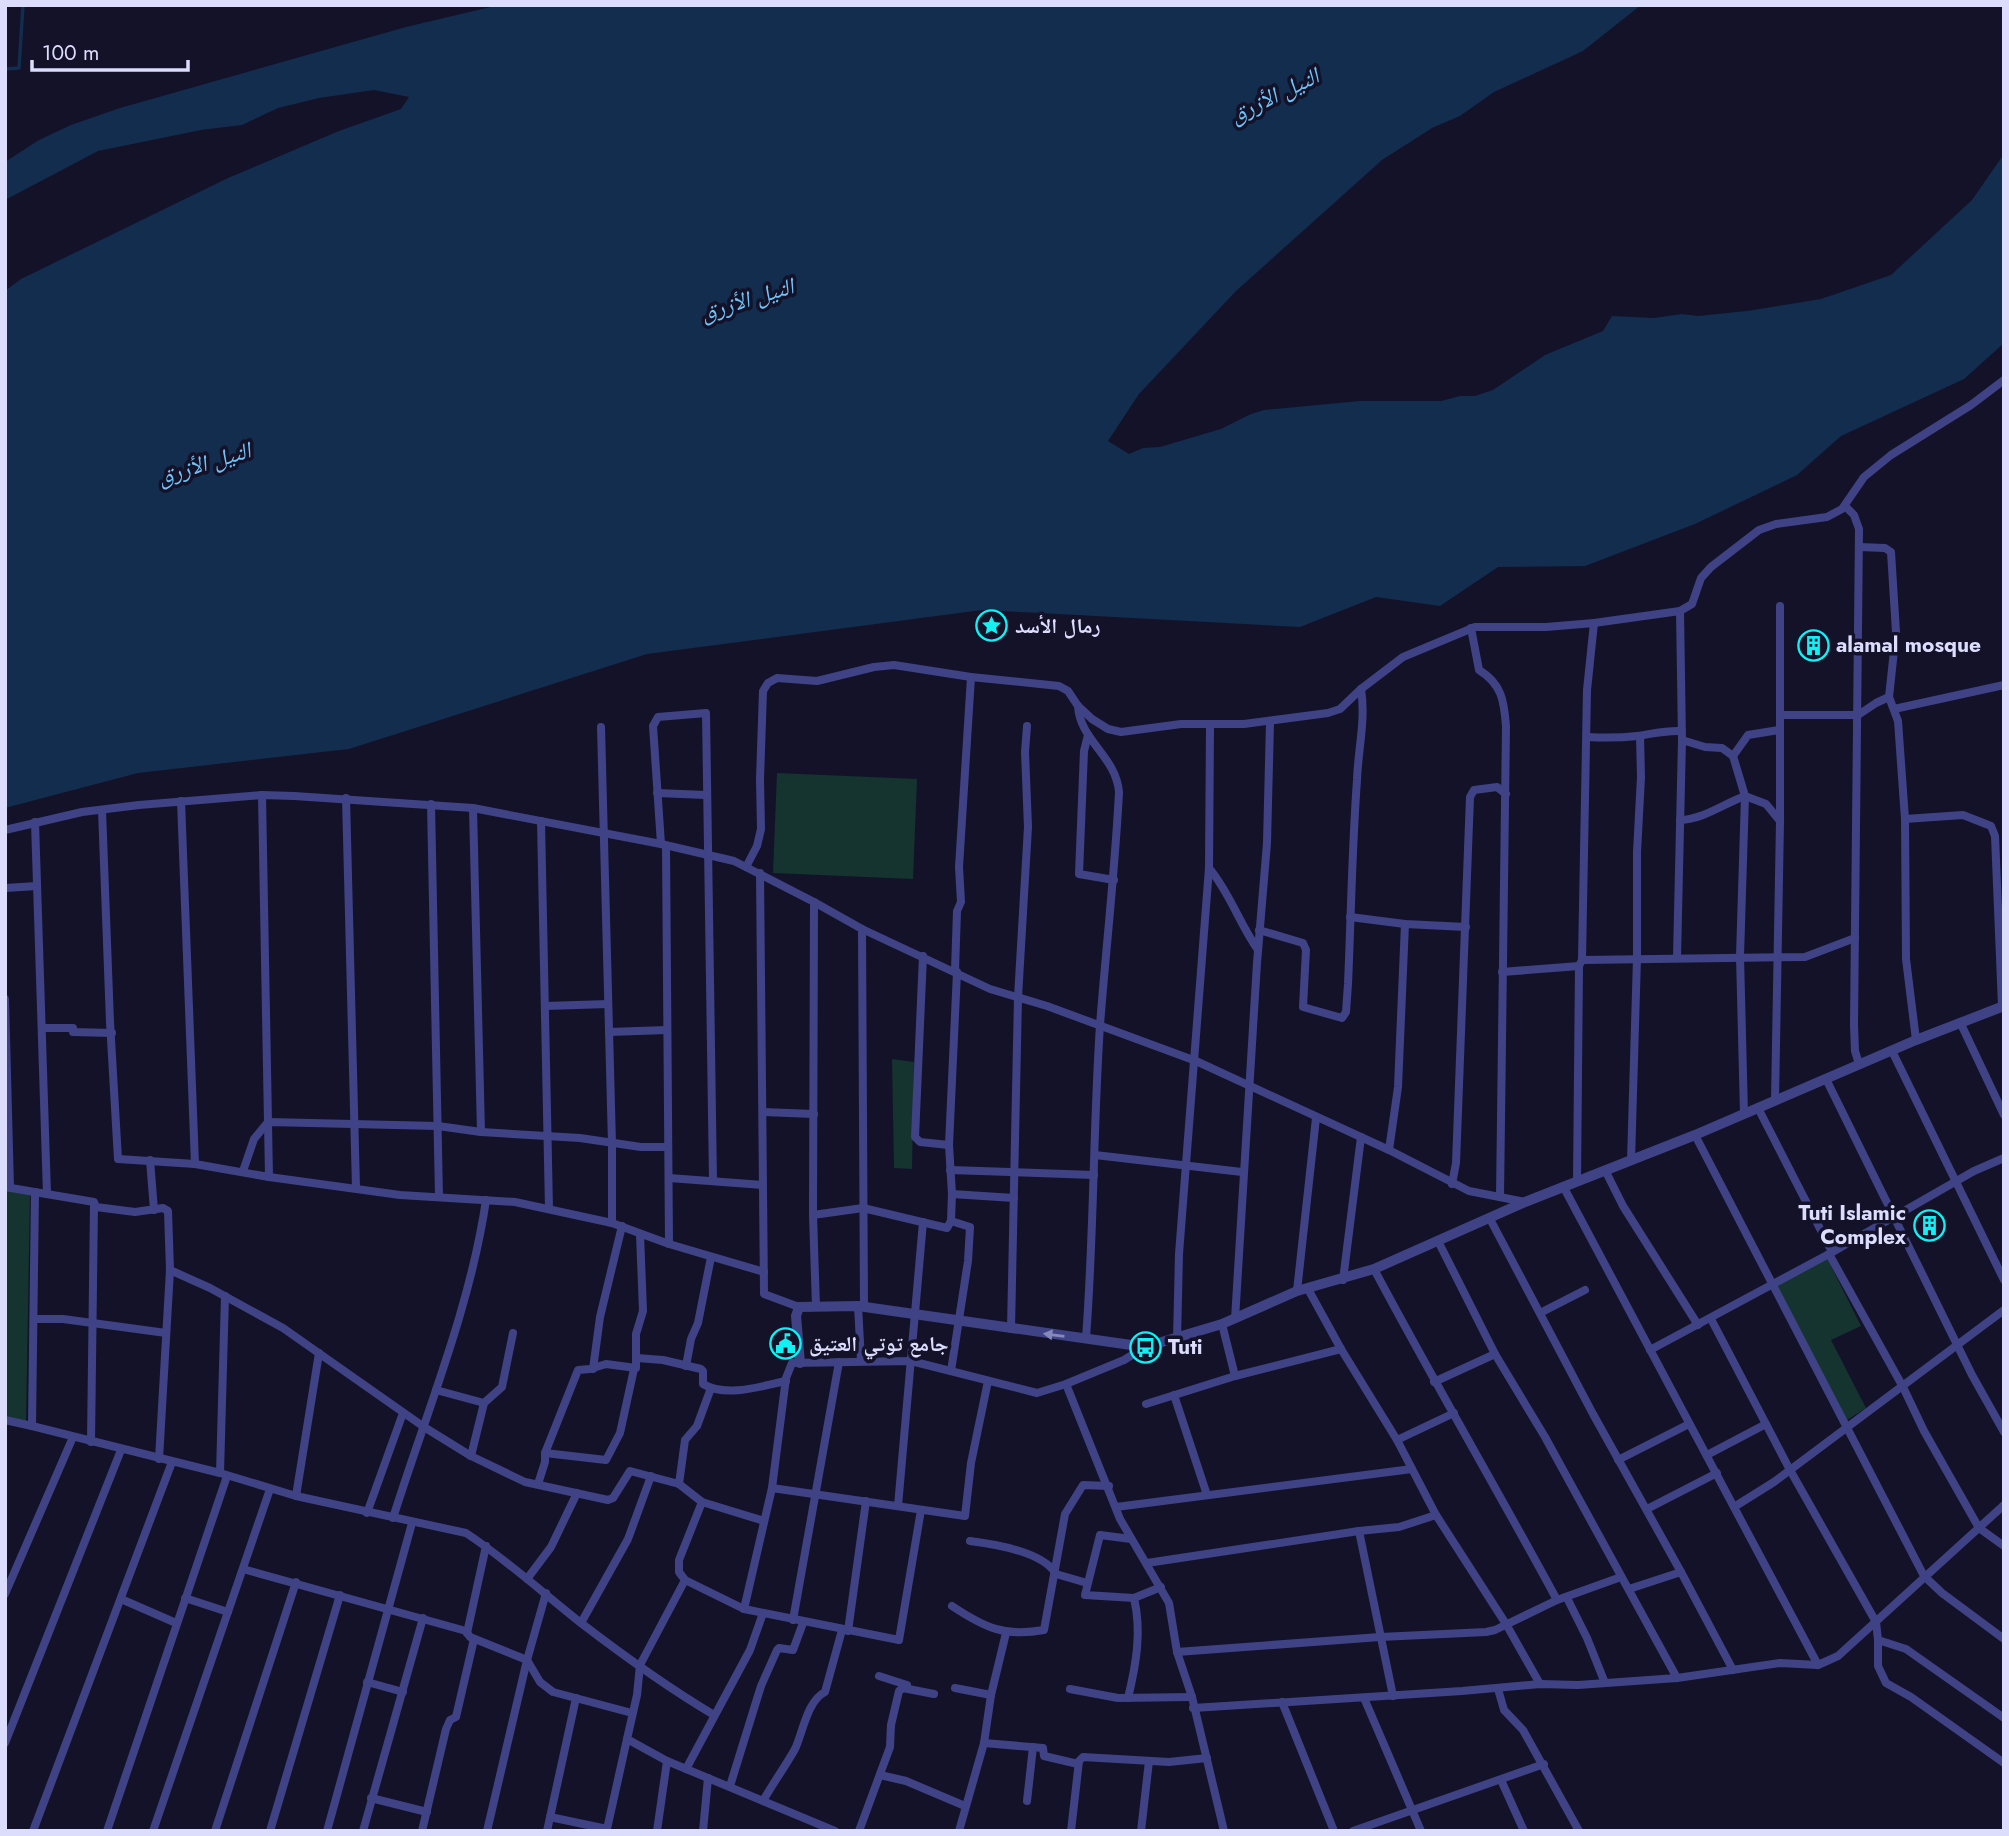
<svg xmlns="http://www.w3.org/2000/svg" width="2009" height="1836" viewBox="0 0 2009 1836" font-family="Jost,'Noto Naskh Arabic',sans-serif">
  <rect width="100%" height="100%" fill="#141229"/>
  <!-- green -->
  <g fill="#15332f">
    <polygon points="777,773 917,779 913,879 773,873"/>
    <polygon points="892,1059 914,1062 912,1169 894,1168"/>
    <polygon points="5,1191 30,1194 26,1422 5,1417"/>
    <polygon points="1827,1258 1861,1326 1831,1340 1866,1408 1847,1420 1775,1287"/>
  </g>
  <!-- water -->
  <polygon fill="#122d4d" points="499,5 1641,5 1583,51 1494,92 1460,116 1432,128 1382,160 1236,291 1139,394 1108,441 1129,454 1143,448 1160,447 1221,429 1251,414 1264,410 1360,401 1441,401 1460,396 1475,396 1493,390 1545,355 1603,331 1612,316 1654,318 1682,314 1698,316 1747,311 1821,299 1891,275 1972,200 2004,154 2004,343 1964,379 1841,436 1797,475 1695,524 1585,566 1498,567 1440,606 1376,597 1300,627 982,610 647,654 349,749 138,773 5,808 5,291 21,279 228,178 339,131 401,109 409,97 374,90 319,98 278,108 242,125 201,130 98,151 5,200 5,162 39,140 71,125 120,108 406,27"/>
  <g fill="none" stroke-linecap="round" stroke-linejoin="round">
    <!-- stream -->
    <polyline stroke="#122d4d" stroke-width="3.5" points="5,69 19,68 23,5"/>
    <!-- minor -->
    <g stroke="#3f4385" stroke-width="8">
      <polyline points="1845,506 1854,515 1859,529 1854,1025 1855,1051 1859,1064"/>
      <polyline points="1859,547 1885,548 1891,552 1896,632 1889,697 1898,721 1905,819 1906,959 1916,1040"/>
      <path d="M1471,628L1479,670C1502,684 1504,701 1506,726L1500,1197"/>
      <path d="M1078,706C1080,741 1116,756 1119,792C1115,870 1106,948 1100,1025C1093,1130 1094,1234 1086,1338"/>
      <polyline points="1894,709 2004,685"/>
      <polyline points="1780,715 1858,715 1876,703 1889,697"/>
      <polyline points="601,727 612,1144 612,1223"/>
      <polyline points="1088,735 1084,751 1079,874 1114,880"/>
      <path d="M1587,737C1604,738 1620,738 1637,736C1653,734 1665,730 1681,731"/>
      <polyline points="1682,740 1705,747 1722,748 1733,756 1745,796 1766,804 1780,821"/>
      <polyline points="1733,756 1748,735 1779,730"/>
      <polyline points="657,793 706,795"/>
      <polyline points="262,795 269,1177"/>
      <polyline points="346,798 356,1188"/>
      <polyline points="181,801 195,1164"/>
      <polyline points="431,804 439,1197"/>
      <polyline points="473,808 481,1132"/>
      <polyline points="102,810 110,1022 118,1159 195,1164 269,1177 400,1195 515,1202 612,1223 669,1244 764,1272"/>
      <polyline points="1905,819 1963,815 1991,826 1995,836 2002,1006"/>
      <path d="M1680,820C1704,819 1723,804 1745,796L1740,956L1744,1114"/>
      <polyline points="541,821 549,1209"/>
      <polyline points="35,822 47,1194"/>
      <polyline points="5,830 82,812 139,805 262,795 294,796 473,808 661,844 734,861 814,902 862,929 990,989 1047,1006 1196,1061 1389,1150 1469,1191 1525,1202"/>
      <polyline points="661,844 653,726 658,717 706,713 713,1181"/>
      <polyline points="666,846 669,1244"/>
      <polyline points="746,867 757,846 761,829 760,779 763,691 768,683 777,678 817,681 874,667 894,665 971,677 1059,686 1068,691 1078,706 1092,719 1108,729 1121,732 1181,724 1244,724 1328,713 1340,709 1361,689 1403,657 1475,627 1546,627 1594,623 1680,611 1692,604 1701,578 1711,567 1759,530 1776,524 1827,517 1842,509 1864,477 1891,455 1971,405 2004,380"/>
      <path d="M1209,868C1230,893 1239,923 1258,950"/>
      <polyline points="760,873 764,1294 799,1307"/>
      <polyline points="5,888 37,886"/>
      <polyline points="814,902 813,1215 816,1307"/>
      <polyline points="1350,917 1405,924 1466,927"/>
      <polyline points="862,929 864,1307"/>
      <path d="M1259,930L1303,943L1306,950L1303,1007L1342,1018L1346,1012L1348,984C1351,916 1352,848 1357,780C1358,749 1366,720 1361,689"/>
      <polyline points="923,956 915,1137 920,1142 949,1145"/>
      <polyline points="1677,957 1682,740 1680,611"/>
      <polyline points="1582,960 1805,957 1855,938"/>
      <polyline points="955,970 957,911 961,902 959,867 971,677"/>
      <polyline points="1502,972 1579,966"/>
      <polyline points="5,999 10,1188"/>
      <polyline points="545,1006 608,1004"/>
      <polyline points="1960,1022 2004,1115"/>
      <polyline points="42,1028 73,1028 73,1032 112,1033"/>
      <polyline points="609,1032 667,1030"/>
      <polyline points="1892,1051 2004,1280"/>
      <polyline points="1826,1079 1972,1375 2004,1432"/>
      <polyline points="1775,1100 1780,821 1780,606"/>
      <polyline points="1758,1108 1832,1252"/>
      <polyline points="763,1112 814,1114"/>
      <polyline points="1695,1135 1924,1576 1942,1593 2004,1639"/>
      <polyline points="1389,1150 1398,1087 1405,924"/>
      <polyline points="1095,1155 1242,1172"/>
      <polyline points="150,1160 154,1210"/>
      <polyline points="1631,1161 1637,958 1637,852 1641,777 1640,736"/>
      <polyline points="950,1170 1094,1175"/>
      <polyline points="1605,1170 1623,1206 1698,1325"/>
      <polyline points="243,1171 254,1139 268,1122 438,1126 481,1132 580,1138 641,1147 668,1147"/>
      <polyline points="669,1178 763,1185"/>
      <polyline points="1577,1181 1579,966 1582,960 1587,690 1594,623"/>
      <polyline points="1452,1184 1456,1163 1470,797 1474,790 1497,787 1506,794"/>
      <polyline points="1563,1186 1818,1665"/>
      <polyline points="5,1187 94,1202 96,1207 135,1212 163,1208 168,1211 170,1270 159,1459"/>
      <polyline points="952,1194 1014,1198"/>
      <polyline points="813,1215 863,1208 947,1228 951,1221 970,1227 968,1261 951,1371"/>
      <polyline points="1490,1219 1593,1414 1681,1572 1733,1670"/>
      <polyline points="951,1221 952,1194 949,1145 957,972"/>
      <polyline points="1438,1241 1495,1354 1545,1437 1677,1678"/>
      <polyline points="1829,1254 1903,1387 1924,1431 1979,1528 2004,1546"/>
      <path d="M1374,1269C1433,1380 1497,1489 1557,1600"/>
      <polyline points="170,1270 210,1288 283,1328 424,1427 471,1456 525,1482 608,1500 613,1498 630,1471 679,1484 702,1502 764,1521"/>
      <polyline points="1343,1280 1361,1137"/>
      <polyline points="1308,1289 1341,1349 1397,1440 1436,1515 1506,1624 1540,1684"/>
      <polyline points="1297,1291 1316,1118"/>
      <polyline points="858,1306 861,1361"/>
      <polyline points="1540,1313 1585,1290"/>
      <polyline points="34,1319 63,1319 166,1333"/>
      <polyline points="1235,1319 1257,963 1267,843 1270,722"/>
      <polyline points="1711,1319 1790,1470 1876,1622 1878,1640 1906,1649 2004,1718"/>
      <polyline points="1222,1324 1235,1376"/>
      <polyline points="1011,1329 1018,997 1028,827 1025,752 1027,726"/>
      <polyline points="1177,1339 1179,1254 1209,868 1210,726"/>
      <polyline points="1650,1350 1829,1254 1974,1171 2004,1158"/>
      <path d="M637,1358L663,1360L701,1369L703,1371V1384C726,1398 762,1386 786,1381"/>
      <polyline points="686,1366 691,1339 698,1323 711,1257"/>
      <polyline points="593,1369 600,1317 622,1226"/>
      <polyline points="1434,1382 1495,1354"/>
      <polyline points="1066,1384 1120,1519 1169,1603 1177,1652 1192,1697 1224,1831"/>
      <polyline points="436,1390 484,1403"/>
      <polyline points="1174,1395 1207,1495"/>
      <polyline points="1146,1404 1235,1376 1341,1349"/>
      <polyline points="5,1420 32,1426 35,1192"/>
      <path d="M32,1426L220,1473L296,1496L466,1533C507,1560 543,1593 581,1623C624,1656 667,1687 714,1715"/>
      <polyline points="1397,1440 1454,1413"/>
      <polyline points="91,1442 94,1204"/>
      <polyline points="545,1453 606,1460 620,1433 634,1369"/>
      <polyline points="1707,1455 1766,1424"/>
      <polyline points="471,1456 484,1403 502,1387 513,1333"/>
      <polyline points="1618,1460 1689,1424"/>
      <polyline points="220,1473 225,1296"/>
      <polyline points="538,1484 545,1462 545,1453 578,1370 590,1369 606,1364 636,1368 636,1334 643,1311 640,1234"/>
      <polyline points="679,1484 685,1440 697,1426 711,1388"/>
      <polyline points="772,1488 965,1516 971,1463 988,1381"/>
      <polyline points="296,1496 319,1353"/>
      <polyline points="702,1502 679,1560 679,1572 685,1580 744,1609 899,1640 921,1510"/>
      <polyline points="898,1506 923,1222"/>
      <polyline points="1116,1507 1412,1469"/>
      <polyline points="1734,1507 1774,1482 2004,1310"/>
      <polyline points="1647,1509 1717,1473"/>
      <polyline points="367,1513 403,1413"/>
      <path d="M393,1518C426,1413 470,1309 486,1200"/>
      <polyline points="1359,1531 1393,1696"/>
      <polyline points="1131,1539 1100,1535 1085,1595 1134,1598 1161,1587"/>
      <path d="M970,1541C994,1544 1043,1552 1056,1574L1087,1583"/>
      <polyline points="1147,1563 1359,1531 1399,1527 1436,1515"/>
      <polyline points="243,1569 466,1631 470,1637 527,1660 540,1682 553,1692 632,1713"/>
      <polyline points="527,1579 551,1547 577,1493"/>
      <polyline points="685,1580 640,1665 637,1695 627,1739 667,1761 835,1831"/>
      <polyline points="1629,1589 1681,1572"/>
      <polyline points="5,1594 73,1437"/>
      <polyline points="185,1598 228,1612"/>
      <polyline points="1567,1598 1587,1638 1605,1683"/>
      <polyline points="121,1599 176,1623"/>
      <path d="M952,1606C985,1628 1005,1637 1044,1630L1065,1514L1083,1485L1109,1486"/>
      <polyline points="744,1609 772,1488 786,1378 792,1363 911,1361 1037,1393 1066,1384 1124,1360 1145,1347"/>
      <polyline points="793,1620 839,1362"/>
      <polyline points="581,1623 628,1539 651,1476"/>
      <polyline points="848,1631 866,1501"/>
      <polyline points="467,1633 486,1546"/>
      <polyline points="1878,1640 1878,1666 1886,1683 1911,1697 2004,1763"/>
      <polyline points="1177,1652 1380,1637 1486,1632 1495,1630 1557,1600 1621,1577"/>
      <polyline points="879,1676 907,1685"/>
      <polyline points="367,1682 403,1692"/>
      <polyline points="955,1688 991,1695"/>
      <polyline points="1070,1689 1118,1698 1192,1697"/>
      <polyline points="1498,1689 1504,1710 1523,1730 1579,1831"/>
      <path d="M1128,1698C1136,1665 1142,1632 1134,1598"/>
      <polyline points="1364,1698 1421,1831"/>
      <polyline points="1282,1702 1334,1831"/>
      <polyline points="1193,1708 1462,1691 1540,1684 1578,1685 1677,1678 1780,1663 1818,1665 1838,1656 2004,1505"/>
      <polyline points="5,1743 121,1450"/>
      <polyline points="984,1743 1043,1748 1044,1756 1078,1764"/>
      <polyline points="686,1769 750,1650 763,1613"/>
      <polyline points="880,1775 906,1781 965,1806"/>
      <polyline points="1501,1780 1524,1831"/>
      <polyline points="730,1786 761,1686 777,1650 779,1648 793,1650 803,1623"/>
      <polyline points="371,1798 427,1812"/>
      <path d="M763,1801C773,1783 785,1767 795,1749C803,1732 807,1701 825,1692L842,1630"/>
      <polyline points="1027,1801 1033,1747"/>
      <polyline points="550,1817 607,1829 627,1739"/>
      <polyline points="33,1831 172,1462"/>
      <polyline points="107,1831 227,1476"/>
      <polyline points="153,1831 270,1489"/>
      <polyline points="215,1831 296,1582"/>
      <polyline points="270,1831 340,1595"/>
      <polyline points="327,1831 412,1523"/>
      <polyline points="363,1831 423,1618"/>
      <polyline points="422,1831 446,1729 450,1720 456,1717 474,1639"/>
      <polyline points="487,1831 527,1660 546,1593"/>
      <polyline points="547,1831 576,1698"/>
      <polyline points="657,1831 667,1761"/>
      <polyline points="703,1831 708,1778"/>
      <polyline points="859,1831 890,1747 891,1725 899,1691 903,1688 934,1694"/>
      <polyline points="959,1831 984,1743 991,1695 1006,1633"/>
      <polyline points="1071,1831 1079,1761 1083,1757 1169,1762 1207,1758"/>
      <polyline points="1141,1831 1149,1761"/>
      <polyline points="1353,1831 1544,1764"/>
    </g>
    <!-- tertiary -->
    <polyline stroke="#3f4385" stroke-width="10" points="800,1363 796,1316 799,1307 858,1306 1145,1347 1222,1324 1297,1291 1374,1269 1525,1202 1695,1135 1916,1040 2004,1006"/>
  </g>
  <!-- one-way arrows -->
  <defs><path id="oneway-solid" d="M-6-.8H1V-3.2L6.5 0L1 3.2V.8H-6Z" transform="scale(1.75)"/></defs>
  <use fill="#8688bb" href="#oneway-solid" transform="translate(1054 1335) rotate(-173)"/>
  <!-- icons -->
  <defs>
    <symbol id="sight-ring" viewBox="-11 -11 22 22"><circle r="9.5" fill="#141229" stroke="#12f0f3" stroke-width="1.5"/><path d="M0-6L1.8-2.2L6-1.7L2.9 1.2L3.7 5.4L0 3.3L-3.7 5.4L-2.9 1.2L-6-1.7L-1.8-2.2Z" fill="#12f0f3"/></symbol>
    <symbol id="building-ring" viewBox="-11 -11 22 22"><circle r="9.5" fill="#141229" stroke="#12f0f3" stroke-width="1.5"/><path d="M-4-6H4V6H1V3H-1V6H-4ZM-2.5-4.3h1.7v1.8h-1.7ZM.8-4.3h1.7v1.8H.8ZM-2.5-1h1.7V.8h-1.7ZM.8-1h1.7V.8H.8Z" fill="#12f0f3"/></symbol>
    <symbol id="civic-ring" viewBox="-11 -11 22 22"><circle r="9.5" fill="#141229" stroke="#12f0f3" stroke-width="1.5"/><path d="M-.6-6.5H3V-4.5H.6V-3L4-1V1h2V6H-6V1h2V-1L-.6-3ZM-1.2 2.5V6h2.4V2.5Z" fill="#12f0f3"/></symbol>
    <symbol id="bus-ring" viewBox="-11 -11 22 22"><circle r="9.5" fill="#141229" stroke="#12f0f3" stroke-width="1.5"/><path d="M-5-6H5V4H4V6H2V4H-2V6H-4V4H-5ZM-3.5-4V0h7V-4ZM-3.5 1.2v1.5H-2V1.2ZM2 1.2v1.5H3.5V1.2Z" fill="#12f0f3"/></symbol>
  </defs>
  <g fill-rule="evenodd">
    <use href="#sight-ring" x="974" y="608" width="35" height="35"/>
    <use href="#building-ring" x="1796" y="628" width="35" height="35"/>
    <use href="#building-ring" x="1912" y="1208" width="35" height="35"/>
    <use href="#civic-ring" x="768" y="1326" width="35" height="35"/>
    <use href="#bus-ring" x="1128" y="1330" width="35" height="35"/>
  </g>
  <g text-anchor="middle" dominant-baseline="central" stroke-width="7" stroke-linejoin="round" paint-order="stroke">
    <!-- poi labels -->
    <g font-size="21" font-weight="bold" fill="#dcdcfd" stroke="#141229" text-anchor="start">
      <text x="1015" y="626">رمال الأسد</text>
      <text x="1836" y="645">alamal mosque</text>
      <text x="1906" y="1213" text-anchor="end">Tuti Islamic<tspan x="1906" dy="24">Complex</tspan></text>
      <text x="809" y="1344">جامع توتي العتيق</text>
      <text x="1168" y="1347">Tuti</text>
    </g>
    <!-- water labels -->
    <g font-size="23" font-style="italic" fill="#6fc4f8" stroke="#141229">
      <text transform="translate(1274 95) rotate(-26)">النيل الأزرق</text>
      <text transform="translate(747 299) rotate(-17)">النيل الأزرق</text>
      <text transform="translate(204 463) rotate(-17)">النيل الأزرق</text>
    </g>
  </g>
  <!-- border -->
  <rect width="2009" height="1836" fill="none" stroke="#dcdcfd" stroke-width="14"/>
  <!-- scale -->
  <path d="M32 60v10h156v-10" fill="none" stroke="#dcdcfd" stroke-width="3.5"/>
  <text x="42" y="60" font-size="21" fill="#dcdcfd" stroke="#141229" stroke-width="5" paint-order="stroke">100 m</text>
</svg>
